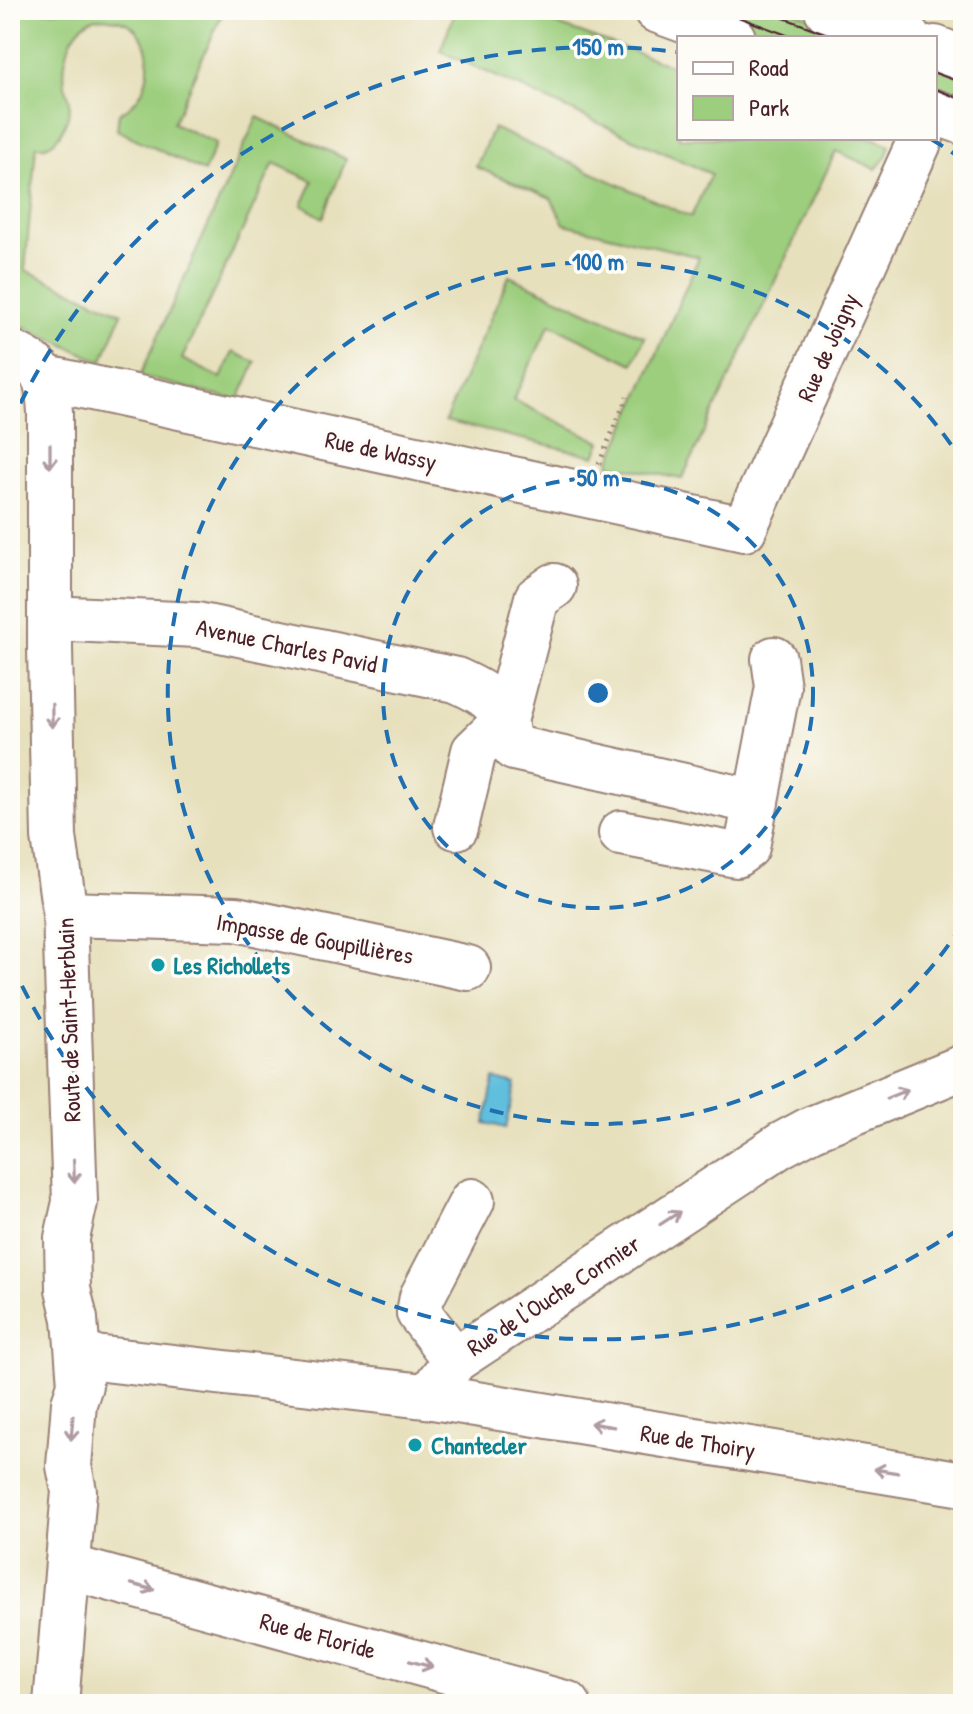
<svg xmlns="http://www.w3.org/2000/svg" width="973" height="1714" viewBox="0 0 973 1714" font-family="'Patrick Hand',sans-serif">
  <rect width="100%" height="100%" fill="#fdfcf7"/>
  <filter id="ink" filterUnits="userSpaceOnUse"><feTurbulence type="fractalNoise" baseFrequency=".0125" numOctaves="2"/><feDisplacementMap in="SourceGraphic" scale="16" xChannelSelector="R" yChannelSelector="G"/><feConvolveMatrix kernelMatrix="1 2 1 2 8 2 1 2 1" color-interpolation-filters="sRGB"/></filter>
  <filter id="wash" filterUnits="userSpaceOnUse"><feTurbulence type="fractalNoise" baseFrequency=".006" numOctaves="4" result="noise"/><feDisplacementMap in="SourceGraphic" scale="32" xChannelSelector="R" yChannelSelector="G"/><feGaussianBlur stdDeviation="1.8" result="paint"/><feColorMatrix in="noise" values="0 0 0 0 0 0 0 0 0 0 0 0 0 0 0 0 0 1.4 0 .05"/><feComposite in="paint" operator="in"/></filter>
  <g filter="url(#wash)">
    <rect width="100%" height="100%" fill="#e7e0bd"/>
    <!-- green -->
    <g fill="#9cce7d" stroke="#737654" stroke-width="2">
      <path d="M224,10L173,123L216,143L204,172L117,130L119,113C159,97 160,21 109,19C107,18 98,18 96,18C69,26 62,61 65,85C66,91 70,97 70,103C70,116 61,140 48,145C44,147 40,146 36,146L25,270L122,313L102,362L10,320V31L22,11Z"/>
      <polygon points="456,10 516,10 679,68 679,138 872,138 890,145 886,157 876,169 836,151 682,479 609,464 699,257 564,224 551,198 476,167 493,128 691,217 711,174 440,51"/>
      <polygon points="678,10 791,10 867,38 755,38"/>
      <polygon points="935,64 963,74 963,114 935,104"/>
      <polygon points="257,117 346,159 323,218 302,205 313,181 274,163 182,359 221,378 233,352 256,362 238,401 140,376"/>
      <polygon points="509,276 645,337 633,364 550,324 513,400 601,442 595,456 445,421"/>
    </g>
    <!-- water -->
    <polygon fill="#5ebfdd" stroke="#546f84" stroke-width="2" points="494,1079 516,1084 506,1128 485,1123"/>
  </g>
  <g filter="url(#ink)">
    <g fill="none" stroke-linecap="round" stroke-linejoin="round">
      <defs>
        <g id="minor">
          <path d="M10,352C44,368 48,375 50,413V648L54,837L65,914L75,1202L67,1238L68,1289L75,1319L80,1385L74,1403L69,1466L74,1491L56,1704"/>
          <polyline points="46,378 744,529 921,138"/>
          <path d="M50,618L197,625L456,680C476,689 494,697 504,719C509,731 503,732 514,748L756,802"/>
          <polyline points="456,827 474,751 505,721 537,598 554,586"/>
          <polyline points="621,833 736,855 747,847 778,687 774,659"/>
          <polyline points="65,914 236,919 468,968"/>
          <polyline points="78,1356 433,1397 963,1484"/>
          <polyline points="455,1360 419,1313 422,1297 472,1201"/>
          <polyline points="433,1397 435,1387 455,1360 781,1145 811,1129 963,1067"/>
          <polyline points="68,1567 568,1704"/>
        </g>
        <g id="major">
          <polyline points="656,10 733,38"/>
          <polyline points="827,10 908,38"/>
          <polyline points="935,48 963,59"/>
          <polyline points="935,112 963,122"/>
        </g>
      </defs>
      <!-- minor casing -->
      <use href="#minor" stroke="#988074" stroke-width="48"/>
      <!-- major casing -->
      <use href="#major" stroke="#988074" stroke-width="48"/>
      <!-- path -->
      <polyline stroke="#988074" stroke-width="5" stroke-dasharray="2 6" stroke-linecap="butt" points="599,464 627,397"/>
      <!-- minor -->
      <use href="#minor" stroke="#fff" stroke-width="44"/>
      <!-- major -->
      <use href="#major" stroke="#fff" stroke-width="44"/>
      <!-- tram -->
      <g stroke="#4a1f2b" stroke-width="2">
        <polyline points="719,10 795,38"/>
        <polyline points="762,10 839,38"/>
        <polyline points="935,73 963,83"/>
        <polyline points="935,89 963,100"/>
      </g>
    </g>
    <!-- one-way arrows -->
    <defs><path id="oneway-shaft" d="M-6 0H5M1.5-3L5.5 0L1.5 3" fill="none" stroke-width="1.6" stroke-linecap="round" stroke-linejoin="round" transform="scale(2)"/></defs>
    <g stroke="#ae9aa0">
      <use href="#oneway-shaft" transform="translate(50 456) rotate(90)"/>
      <use href="#oneway-shaft" transform="translate(52 716) rotate(89)"/>
      <use href="#oneway-shaft" transform="translate(897 1094) rotate(-22)"/>
      <use href="#oneway-shaft" transform="translate(74 1171) rotate(88)"/>
      <use href="#oneway-shaft" transform="translate(670 1218) rotate(-33)"/>
      <use href="#oneway-shaft" transform="translate(602 1425) rotate(-171)"/>
      <use href="#oneway-shaft" transform="translate(72 1428) rotate(95)"/>
      <use href="#oneway-shaft" transform="translate(886 1471) rotate(-171)"/>
      <use href="#oneway-shaft" transform="translate(143 1587) rotate(15)"/>
      <use href="#oneway-shaft" transform="translate(421 1664) rotate(15)"/>
    </g>
  </g>
  <!-- distance rings -->
  <g fill="none" stroke="#1f6fb2" stroke-width="4" stroke-dasharray="14 10">
    <circle cx="598" cy="693" r="215"/>
    <path d="M962 925A431 431 0 1 1 962 461"/>
    <path d="M959 1229A646 646 0 0 1 10 961M10 425A646 646 0 0 1 677 52M931 139A646 646 0 0 1 959 157"/>
  </g>
  <!-- markers -->
  <g fill="#0f9aa8" stroke="#fdfcf7" stroke-width="3">
    <circle cx="158" cy="965" r="8"/>
    <circle cx="415" cy="1445" r="8"/>
  </g>
  <g text-anchor="middle" dominant-baseline="central" stroke-width="7" stroke-linejoin="round" paint-order="stroke">
    <!-- street labels -->
    <g font-size="24" fill="#4a1f2b" stroke="#fdfcf7">
      <text transform="translate(827 347) rotate(-66)">Rue de Joigny</text>
      <text transform="translate(381 450) rotate(12)">Rue de Wassy</text>
      <text transform="translate(287 645) rotate(12)">Avenue Charles Pavid</text>
      <text transform="translate(315 938) rotate(10)">Impasse de Goupillières</text>
      <text transform="translate(68 1020) rotate(-92)">Route de Saint-Herblain</text>
      <text transform="translate(553 1295) rotate(-33)">Rue de l'Ouche Cormier</text>
      <text transform="translate(698 1441) rotate(9)">Rue de Thoiry</text>
      <text transform="translate(318 1635) rotate(15)">Rue de Floride</text>
    </g>
    <!-- culture labels -->
    <g font-size="24" font-weight="bold" fill="#0d838f" stroke="#fdfcf7" text-anchor="start">
      <text x="174" y="965">Les Richollets</text>
      <text x="431" y="1445">Chantecler</text>
    </g>
  </g>
  <circle cx="598" cy="693" r="12" fill="#1f6fb2" stroke="#fdfcf7" stroke-width="4"/>
  <g font-size="24" text-anchor="middle" font-weight="bold" fill="#1f6fb2" stroke="#fdfcf7" stroke-width="7" stroke-linejoin="round" paint-order="stroke">
    <text x="598" y="55">150 m</text>
    <text x="598" y="270">100 m</text>
    <text x="598" y="486">50 m</text>
  </g>
  <!-- margin -->
  <rect width="973" height="1714" fill="none" stroke="#fdfcf7" stroke-width="40"/>
  <!-- legend -->
  <rect x="677" y="36" width="260" height="104" fill="#fdfcf7" stroke="#b5a4a5" stroke-width="2"/>
  <rect x="693" y="62" width="40" height="12" fill="#ffffff" stroke="#b5a4a5" stroke-width="2"/>
  <text x="749" y="76" font-size="24" fill="#4a1f2b">Road</text>
  <rect x="693" y="96" width="40" height="24" fill="#9cce7d" stroke="#b5a4a5" stroke-width="2"/>
  <text x="749" y="116" font-size="24" fill="#4a1f2b">Park</text>
</svg>
